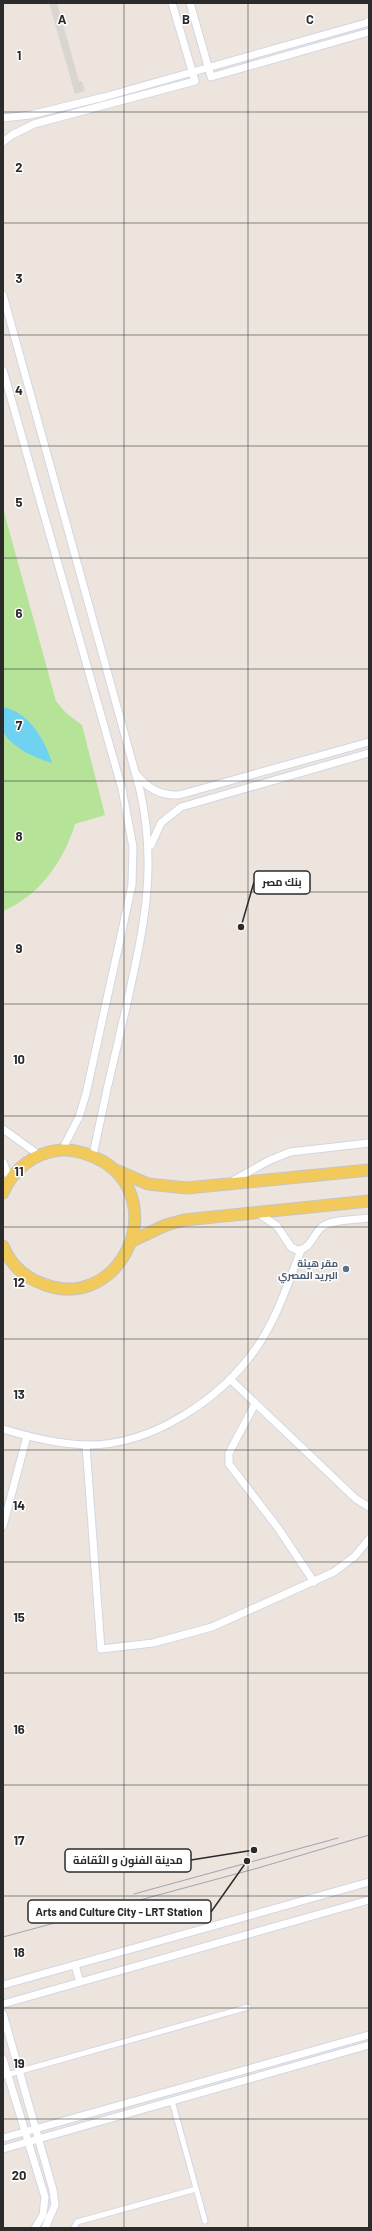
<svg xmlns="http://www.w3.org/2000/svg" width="372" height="2231" viewBox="0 0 372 2231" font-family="Barlow,Cairo,sans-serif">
  <rect width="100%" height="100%" fill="#ede5dd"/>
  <!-- green -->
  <path fill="#b5e499" d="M3,508L56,701L66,713L82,725L105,815L75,824C64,861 39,896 3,911Z"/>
  <!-- plaza -->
  <polygon fill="#d9d5d0" points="49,3 57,3 79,81 82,81 85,91 75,94"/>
  <!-- water -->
  <path fill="#6fd2f0" d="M3,707C29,712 45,740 52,763C33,757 14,749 3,732Z"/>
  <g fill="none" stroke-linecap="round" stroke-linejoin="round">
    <defs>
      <g id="pedestrian">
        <polyline points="3,2076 248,2007"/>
        <polyline points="172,2101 205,2221"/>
        <polyline points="74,2228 77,2222 196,2189"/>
      </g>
      <g id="minor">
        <polyline points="190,3 211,77 369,32"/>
        <polyline points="3,118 30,115 104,97 366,23 369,21"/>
        <polyline points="3,142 12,135 34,124 195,81 172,3"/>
        <path d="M3,295L140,790C158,870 143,930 126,1008C114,1057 103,1106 93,1155"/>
        <polyline points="3,370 122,789 133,847 132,885 86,1094 79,1117 62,1150"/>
        <path d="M137,775C148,789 161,796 179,795L369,742"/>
        <polyline points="151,845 161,823 181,807 369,753"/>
        <polyline points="3,1129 39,1155"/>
        <polyline points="3,1162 10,1180"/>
        <polyline points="231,1182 268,1161 290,1152 369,1143"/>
        <path d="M258,1213L277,1226L291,1247L297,1250C311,1250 313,1233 323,1226C335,1219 355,1220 369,1218"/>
        <polyline points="230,1379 356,1499 369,1507"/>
        <polyline points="255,1404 229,1453 229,1464 278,1528 314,1582"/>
        <path d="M3,1429C29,1437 59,1444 86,1445C152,1446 221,1399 257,1347C277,1318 288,1283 301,1250"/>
        <polyline points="86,1445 101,1649 153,1643 212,1627 334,1572 355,1556 369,1539"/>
        <polyline points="3,1526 27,1436"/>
        <polyline points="75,1965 80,1982"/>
        <polyline points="3,1985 369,1882"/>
        <polyline points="3,2004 369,1900"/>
        <polyline points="3,2014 53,2190 55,2205 45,2228"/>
        <polyline points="3,2059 45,2197 43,2215 35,2228"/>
        <polyline points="3,2138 369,2035"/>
        <polyline points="3,2149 369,2045"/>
      </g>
      <g id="primary">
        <polyline points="118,1171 148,1184 187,1188 369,1170"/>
        <path d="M3,1193C13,1169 35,1152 61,1150C77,1149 90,1154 104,1162C170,1204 120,1311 46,1285C27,1279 11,1266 3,1246"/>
        <polyline points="132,1241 166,1225 184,1220 369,1201"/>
      </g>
    </defs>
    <!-- pedestrian casing -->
    <use href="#pedestrian" stroke="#d2d6e4" stroke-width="7"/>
    <!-- minor casing -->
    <use href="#minor" stroke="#d2d6e4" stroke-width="9"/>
    <!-- primary casing -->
    <use href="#primary" stroke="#c4c4c4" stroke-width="13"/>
    <!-- pedestrian -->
    <use href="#pedestrian" stroke="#fff" stroke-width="5"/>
    <!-- minor -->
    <use href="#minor" stroke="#fff" stroke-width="7"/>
    <!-- primary -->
    <use href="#primary" stroke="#f2ca5c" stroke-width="11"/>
    <!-- tram -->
    <g stroke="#9fa3b5" stroke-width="1">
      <polyline points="134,1894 338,1838"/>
      <polyline points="3,1937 258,1868 369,1835"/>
    </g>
  </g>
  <!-- grid -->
  <path fill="none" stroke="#2b2b2b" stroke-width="1" stroke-opacity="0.55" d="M124,3V2228M248,3V2228M3,112H369M3,223H369M3,335H369M3,446H369M3,558H369M3,669H369M3,781H369M3,892H369M3,1004H369M3,1116H369M3,1227H369M3,1339H369M3,1450H369M3,1562H369M3,1673H369M3,1785H369M3,1896H369M3,2008H369M3,2119H369"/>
  <!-- markers -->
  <circle fill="#5c6f8a" stroke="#fff" stroke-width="1.5" cx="346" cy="1269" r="4"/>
  <g text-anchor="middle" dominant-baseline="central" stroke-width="3" stroke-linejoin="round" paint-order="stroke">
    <!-- service labels -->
    <g font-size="10" font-weight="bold" fill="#4e5e75" stroke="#fff" text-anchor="end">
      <text x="338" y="1263">مقر هيئة<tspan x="338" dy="12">البريد المصري</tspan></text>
    </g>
  </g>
  <g font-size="13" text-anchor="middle" font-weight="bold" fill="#2b2b2b" stroke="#fff" stroke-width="3" stroke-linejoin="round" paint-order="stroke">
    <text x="62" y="24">A</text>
    <text x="186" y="24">B</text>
    <text x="310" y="24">C</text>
    <text x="19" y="60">1</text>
    <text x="19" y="172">2</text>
    <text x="19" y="283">3</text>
    <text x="19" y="395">4</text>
    <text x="19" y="507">5</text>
    <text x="19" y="618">6</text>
    <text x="19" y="730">7</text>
    <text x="19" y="841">8</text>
    <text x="19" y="953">9</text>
    <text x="19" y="1064">10</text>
    <text x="19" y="1176">11</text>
    <text x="19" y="1287">12</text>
    <text x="19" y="1399">13</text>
    <text x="19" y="1510">14</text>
    <text x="19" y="1622">15</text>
    <text x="19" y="1734">16</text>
    <text x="19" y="1845">17</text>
    <text x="19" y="1957">18</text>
    <text x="19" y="2068">19</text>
    <text x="19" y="2180">20</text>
  </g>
  <!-- callouts -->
  <path fill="none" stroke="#2b2b2b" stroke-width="1.5" d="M241 927L254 882M254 1850L191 1860M247 1861L211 1912"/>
  <g fill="#2b2b2b" stroke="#fff" stroke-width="1.5">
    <circle cx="241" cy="927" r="4"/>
    <circle cx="254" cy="1850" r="4"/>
    <circle cx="247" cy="1861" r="4"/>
  </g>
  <g fill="#fff" stroke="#2b2b2b" stroke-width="1.5">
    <rect x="254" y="871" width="56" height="23" rx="4"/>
    <rect x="65" y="1849" width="126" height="23" rx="4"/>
    <rect x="28" y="1900" width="183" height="23" rx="4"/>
  </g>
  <g font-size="11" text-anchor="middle" font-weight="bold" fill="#2b2b2b">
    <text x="282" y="886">بنك مصر</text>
    <text x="128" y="1864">مدينة الفنون و الثقافة</text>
    <text x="119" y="1916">Arts and Culture City - LRT Station</text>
  </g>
  <!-- border -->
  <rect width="372" height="2231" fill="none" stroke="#2b2b2b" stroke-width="8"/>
</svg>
